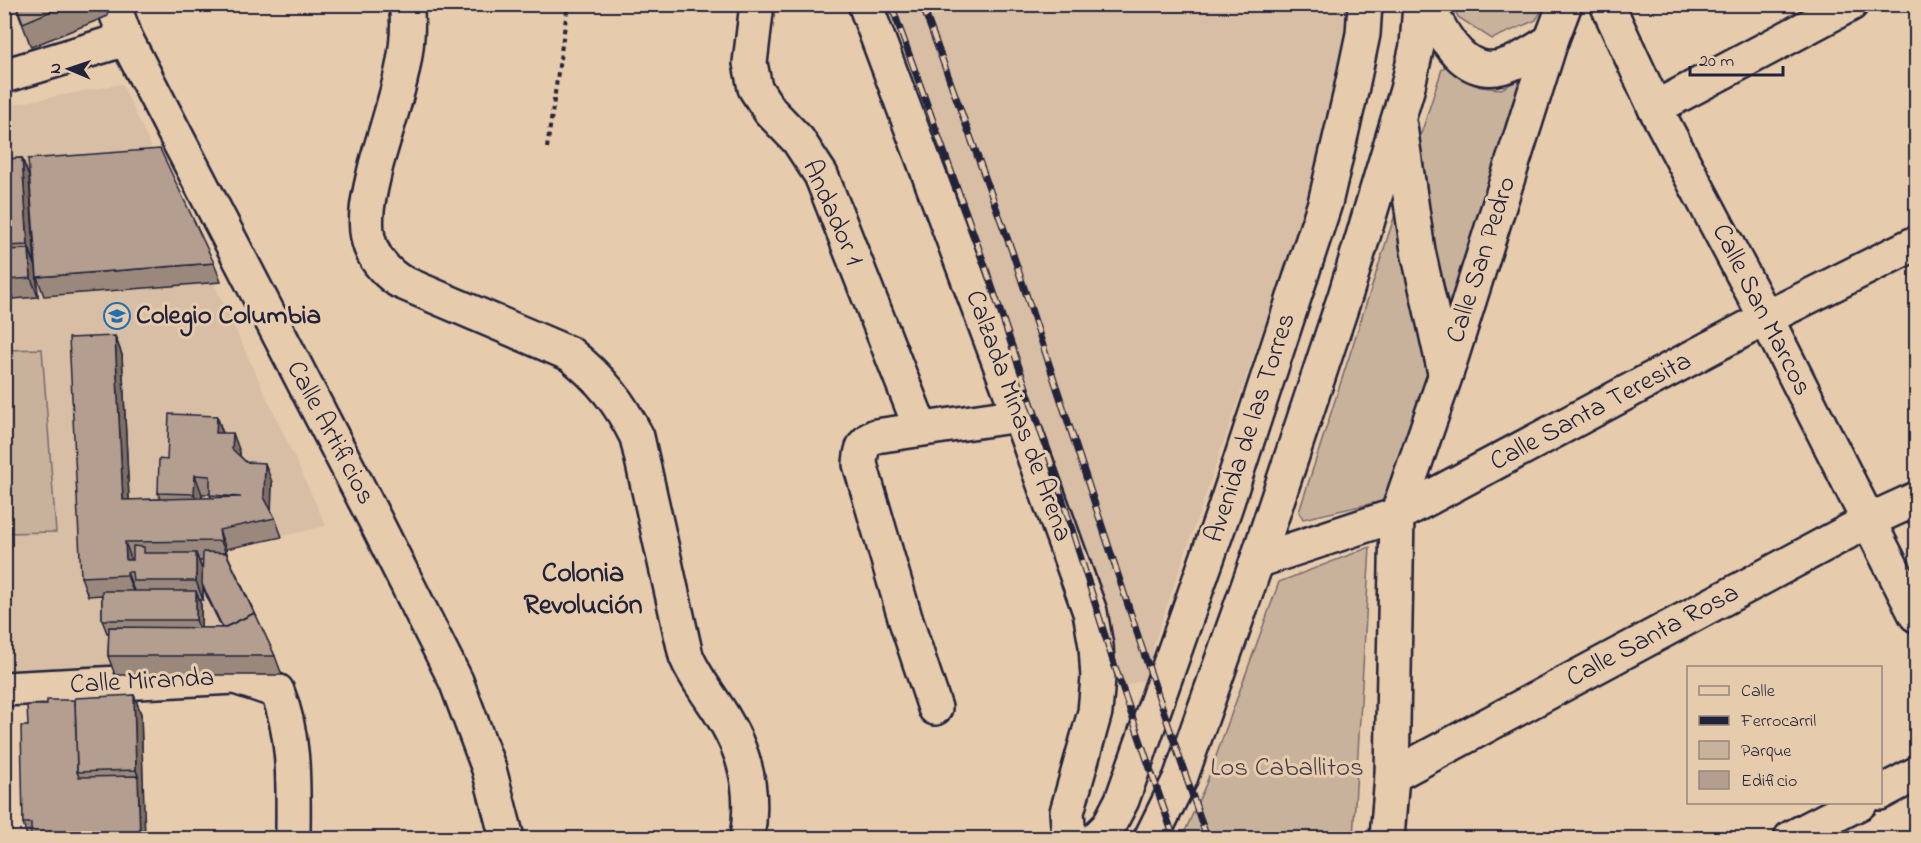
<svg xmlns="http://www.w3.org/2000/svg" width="1921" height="843" viewBox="0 0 1921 843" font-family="'Indie Flower',sans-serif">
  <rect width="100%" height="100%" fill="#e6cbad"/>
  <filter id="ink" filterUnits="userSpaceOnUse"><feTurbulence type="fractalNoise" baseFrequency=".0167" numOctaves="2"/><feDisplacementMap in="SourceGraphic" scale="12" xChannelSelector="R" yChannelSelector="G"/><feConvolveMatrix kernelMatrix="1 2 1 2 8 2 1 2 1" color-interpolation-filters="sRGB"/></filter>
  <g filter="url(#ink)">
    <!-- built -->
    <g fill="#d7bea4">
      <polygon points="886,5 1353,5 1339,87 1308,199 1154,643 1150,678 1111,690 1103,621 968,222"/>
      <polygon points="122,84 326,526 226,549 228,560 282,675 5,675 5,106"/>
    </g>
    <!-- green -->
    <g fill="#c9b29c" stroke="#766a6c" stroke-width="1.5">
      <polygon points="1453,5 1453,4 1545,5 1536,20 1492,39 1458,17"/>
      <polygon points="1449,63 1461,78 1480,87 1501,89 1519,80 1522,83 1396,498 1303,519 1299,512 1442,69"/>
      <polygon points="42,349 56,532 5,533 5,350"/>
      <polygon points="1370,547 1353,838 1182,838 1206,784 1279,582"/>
    </g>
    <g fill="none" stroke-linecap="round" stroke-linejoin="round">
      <defs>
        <g id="minor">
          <polyline points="113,4 126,39 374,518 456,681 489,769 507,838"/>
          <path d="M406,4C414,54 389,117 376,165C371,188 363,214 368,238C372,257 383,270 399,281L570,354C601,379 619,401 637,437L686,656C693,673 702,685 712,700C743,744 756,785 747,838"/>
          <polyline points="757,4 750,63 755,88 770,111 798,140 821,175 921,429"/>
          <polyline points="865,4 1019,415 1090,612 1096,646 1098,678 1095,712 1067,812 1069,838"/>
          <path d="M1427,4C1446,40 1466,85 1515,62C1527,56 1539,48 1551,41"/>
          <polyline points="1607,4 1655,108 1766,318 1916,615"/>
          <polyline points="4,76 126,39"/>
          <polyline points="1655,108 1851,4"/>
          <polyline points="1400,126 1418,251 1445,373"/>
          <polyline points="1257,561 1397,515 1766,318 1916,243"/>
          <path d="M4,689L235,677L277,691C296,737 293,790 293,838"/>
          <path d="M935,708L906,621L860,464C861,449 863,442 876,436L1019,415"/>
          <polyline points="1392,776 1870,520 1916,499"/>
          <polyline points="1880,793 1916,774"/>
          <polyline points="1097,838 1108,827 1122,800 1225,508 1325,203 1350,96 1363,34 1365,4"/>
          <polyline points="1151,838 1180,779 1257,561 1346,293 1407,90 1417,46 1420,4"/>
          <polyline points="1387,838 1392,776 1397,515 1446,374 1551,41 1565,4"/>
          <polyline points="1791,838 1861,802"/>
        </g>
      </defs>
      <!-- minor casing -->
      <use href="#minor" stroke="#22223b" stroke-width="38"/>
      <!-- path -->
      <polyline stroke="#22223b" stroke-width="4" stroke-dasharray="4.5 4.5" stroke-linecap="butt" points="547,148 568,4"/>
      <!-- minor -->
      <use href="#minor" stroke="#e6cbad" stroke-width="33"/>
      <defs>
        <g id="rail">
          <polyline points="891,4 984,263 1050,459 1112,658 1174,838"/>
          <polyline points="922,4 1013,254 1142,648 1207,838"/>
        </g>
      </defs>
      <!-- rail casing -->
      <use href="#rail" stroke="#22223b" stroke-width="7"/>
      <!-- rail -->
      <use href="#rail" stroke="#e6cbad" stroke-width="4.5" stroke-dasharray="14" stroke-linecap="butt"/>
    </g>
    <!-- wall -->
    <g fill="#9a887b" stroke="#22223b" stroke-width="1.5" fill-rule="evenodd">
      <polygon points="15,4 104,4 108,16 31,47"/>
      <polygon points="22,158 29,177 35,264 36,267 38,297 13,299 7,280 4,252 4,159"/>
      <polygon points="214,263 221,282 44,296 37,277"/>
      <path d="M115,336L122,355L129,500L160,499L158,493L167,460L217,416L223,433L240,452V456L246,462L272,482L271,510L275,518L282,537L226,549L227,554L275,656L282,675H115L108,656L109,633H107L102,620V595L88,596L81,577ZM202,494H210L211,498H202ZM199,561H203V570ZM203,587L207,597L222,628H201V605L199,600H203Z"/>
      <polygon points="134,695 141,714 143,789 31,836 27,836 23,823 28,726 47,705 74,700 75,704"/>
    </g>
    <!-- shaded-wall -->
    <g fill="#7d6f64" stroke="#22223b" stroke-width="1.5">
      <polygon points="22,158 29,177 35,264 28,245"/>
      <polygon points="29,249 36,267 38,297 31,278"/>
      <polygon points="115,336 122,355 130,519 123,500"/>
      <polygon points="217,416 223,435 216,433"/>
      <polygon points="233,433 240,452 239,468 232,449"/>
      <polygon points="265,463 272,482 271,516 264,497"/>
      <polygon points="195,475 202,494 201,513 194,494"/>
      <polygon points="219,530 226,549 228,560 221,541"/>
      <polygon points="125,542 132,561 126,560"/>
      <polygon points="196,553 203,572 203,600 196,581"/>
      <polygon points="127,572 134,591 134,594 127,575"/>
      <polygon points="196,591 201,605 201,633 196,620"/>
      <polygon points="134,695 141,714 145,838 140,838 138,776 136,770"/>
    </g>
    <!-- building -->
    <g fill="#b39e8f" stroke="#22223b" stroke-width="1.5">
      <polygon points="16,4 68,4 23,23"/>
      <polygon points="160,149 214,263 37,277 28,159"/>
      <polygon points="22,158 28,245 4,246 4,159"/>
      <polygon points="29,249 31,278 7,280 5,250"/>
      <polygon points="115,336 123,500 241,497 210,495 210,476 195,475 194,494 158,493 159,459 167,460 169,414 217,416 216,433 233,433 232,449 246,462 265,463 264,497 275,518 219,530 221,541 125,542 126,560 133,560 133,546 144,547 144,553 196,553 196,581 133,581 132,572 127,572 127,575 81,577 69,338"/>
      <polygon points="203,552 226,553 254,613 223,628 202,584"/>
      <rect x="102" y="591" width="94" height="29"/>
      <polygon points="255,613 275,656 108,656 109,627 224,628"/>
      <polygon points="134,695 136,770 77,772 75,698"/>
      <polygon points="47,700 74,700 74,704 75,704 77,772 79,777 138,776 140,838 31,838 31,823 23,823 21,726 28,726 27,705 47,705"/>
    </g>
  </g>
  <!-- icons -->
  <defs>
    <symbol id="school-ring" viewBox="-11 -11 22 22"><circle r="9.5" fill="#e6cbad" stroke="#1f6fb2" stroke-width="1.5"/><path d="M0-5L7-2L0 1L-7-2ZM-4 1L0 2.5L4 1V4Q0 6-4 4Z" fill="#1f6fb2"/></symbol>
  </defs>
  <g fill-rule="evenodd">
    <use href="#school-ring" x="102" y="301" width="30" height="30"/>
  </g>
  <g text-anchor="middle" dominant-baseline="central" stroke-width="6" stroke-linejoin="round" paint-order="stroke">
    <!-- street labels -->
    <g font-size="27" fill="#22223b" stroke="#e6cbad">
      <text transform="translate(832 213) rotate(66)">Andador 1</text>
      <text transform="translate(1482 260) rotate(-72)">Calle San Pedro</text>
      <text transform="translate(1761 310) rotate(63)">Calle San Marcos</text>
      <text transform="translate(1591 412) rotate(-28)">Calle Santa Teresita</text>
      <text transform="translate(1018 416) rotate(70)">Calzada Minas de Arena</text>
      <text transform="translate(1251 428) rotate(-72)">Avenida de las Torres</text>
      <text transform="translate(330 433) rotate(62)">Calle Artificios</text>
      <text transform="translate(1653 636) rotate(-28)">Calle Santa Rosa</text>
      <text transform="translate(142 682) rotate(-3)">Calle Miranda</text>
    </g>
    <!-- poi labels -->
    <g font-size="27" font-weight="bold" fill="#22223b" stroke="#e6cbad" text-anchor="start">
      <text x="136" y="316">Colegio Columbia</text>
    </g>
    <!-- park labels -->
    <g font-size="27" fill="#433f4e" stroke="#e6cbad">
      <text x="1287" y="768">Los Caballitos</text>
    </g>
    <!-- neighbourhood labels -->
    <g font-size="28" font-weight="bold" fill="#22223b" stroke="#e6cbad">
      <text x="583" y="574">Colonia<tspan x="583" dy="32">Revolución</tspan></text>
    </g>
  </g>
  <!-- margin -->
  <rect width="1921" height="843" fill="none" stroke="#e6cbad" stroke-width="24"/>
  <rect x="12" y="12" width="1897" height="819" fill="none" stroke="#22223b" stroke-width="2" filter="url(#ink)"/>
  <!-- legend -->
  <rect x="1687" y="666" width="195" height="138" fill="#e6cbad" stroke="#98877f" stroke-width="1.5"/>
  <rect x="1699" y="686" width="30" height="9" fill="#e6cbad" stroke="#98877f" stroke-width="1.5"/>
  <text x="1741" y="696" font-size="18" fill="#22223b">Calle</text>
  <rect x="1699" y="716" width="30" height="9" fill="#22223b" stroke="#98877f" stroke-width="1.5"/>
  <text x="1741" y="726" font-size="18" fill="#22223b">Ferrocarril</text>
  <rect x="1699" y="741" width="30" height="18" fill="#c9b29c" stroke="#98877f" stroke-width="1.5"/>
  <text x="1741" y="756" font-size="18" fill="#22223b">Parque</text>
  <rect x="1699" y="771" width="30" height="18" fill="#b39e8f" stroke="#98877f" stroke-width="1.5"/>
  <text x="1741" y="786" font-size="18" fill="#22223b">Edificio</text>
  <!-- north arrow -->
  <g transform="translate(69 69) rotate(272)" stroke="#e6cbad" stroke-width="4.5" paint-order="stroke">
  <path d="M0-4.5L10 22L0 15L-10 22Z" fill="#22223b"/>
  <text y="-9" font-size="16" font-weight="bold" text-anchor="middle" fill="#22223b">N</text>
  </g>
  <!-- scale -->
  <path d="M1690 66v9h93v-9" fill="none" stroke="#22223b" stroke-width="3"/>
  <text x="1699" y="66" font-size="18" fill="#22223b" stroke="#e6cbad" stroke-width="4.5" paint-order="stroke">20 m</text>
</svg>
